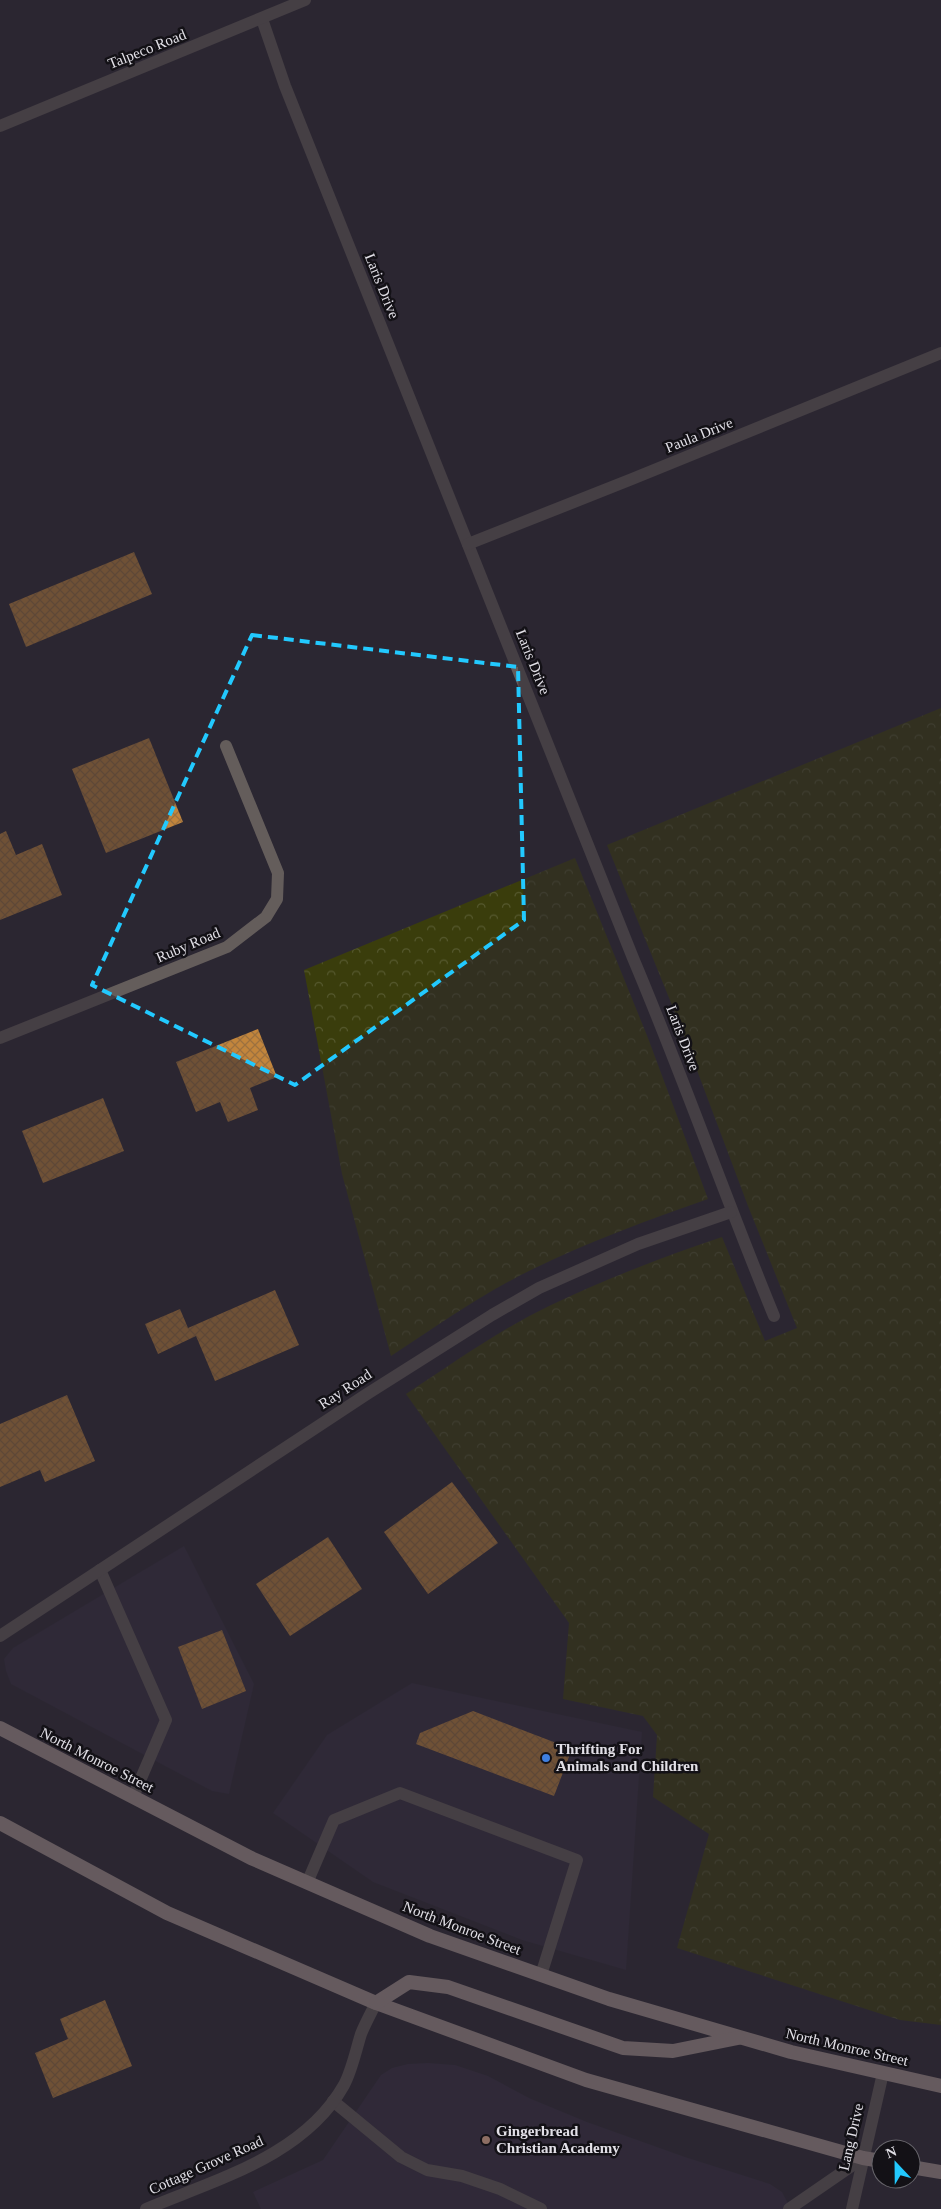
<svg xmlns="http://www.w3.org/2000/svg" width="941" height="2209" viewBox="0 0 941 2209" font-family="Georgia,serif">
  <defs>
    <pattern id="forest-crowns" width="20" height="18" patternUnits="userSpaceOnUse" patternTransform="scale(1.25)"><rect width="20" height="18" fill="#3a3d0c"/><path d="M2 6a3 3 0 1 1 6 0M12 15a3 3 0 1 1 6 0" fill="none" stroke="#56592f"/></pattern>
    <pattern id="building-cross-hatch" width="8" height="8" patternUnits="userSpaceOnUse" patternTransform="scale(1.25)"><rect width="8" height="8" fill="#c2853c"/><path d="M0 0l8 8M0 8l8-8" fill="none" stroke="#9c713f"/></pattern>
  </defs>
  <rect width="100%" height="100%" fill="#2b2732"/>
  <!-- commercial -->
  <g fill="#332d3e">
    <polygon points="184,1546 254,1684 229,1794 212,1791 11,1684 6,1671 4,1659 13,1648"/>
    <polygon points="412,1683 642,1732 626,1970 522,1940 373,1882 273,1813 327,1735"/>
  </g>
  <!-- built -->
  <polygon fill="#352e40" points="428,2063 455,2065 488,2076 529,2098 587,2122 685,2157 770,2184 782,2192 791,2209 261,2209 253,2192 323,2160 381,2075 392,2068 408,2064"/>
  <!-- forest -->
  <g fill="url(#forest-crowns)">
    <path d="M941,708V2025L900,2020L677,1948L709,1834L653,1797L657,1735L643,1716L563,1699L569,1623L406,1394C452,1364 499,1330 549,1306C605,1279 663,1257 722,1237L765,1341L797,1328L748,1206L680,1025L607,845Z"/>
    <path d="M575,858L648,1038L708,1199C648,1220 588,1242 531,1270C482,1294 437,1326 391,1356L342,1174L304,970Z"/>
  </g>
  <!-- building -->
  <g fill="url(#building-cross-hatch)">
    <polygon points="134,552 152,594 26,647 9,604"/>
    <polygon points="149,738 183,822 106,853 72,769"/>
    <polygon points="6,831 16,855 42,844 62,895 0,920 0,834"/>
    <polygon points="258,1029 277,1077 250,1088 258,1110 228,1122 220,1102 196,1112 176,1062"/>
    <polygon points="103,1098 124,1151 43,1183 22,1131"/>
    <polygon points="275,1290 299,1345 215,1381 196,1336 158,1354 145,1324 180,1309 188,1328"/>
    <polygon points="67,1395 95,1461 45,1482 40,1470 0,1487 0,1424"/>
    <polygon points="452,1482 498,1543 428,1594 384,1532"/>
    <polygon points="328,1537 362,1589 290,1636 256,1584"/>
    <polygon points="222,1630 246,1691 202,1709 178,1647"/>
    <polygon points="473,1711 572,1749 554,1796 416,1744 420,1733"/>
    <polygon points="105,2000 132,2066 53,2098 35,2053 68,2039 60,2019"/>
  </g>
  <g fill="none" stroke-linecap="round" stroke-linejoin="round">
    <!-- service -->
    <g stroke="#645d5b" stroke-width="12">
      <polyline points="100,1570 166,1720 133,1797"/>
      <polyline points="307,1883 334,1820 400,1793 577,1860 541,1975"/>
      <polyline points="333,2101 401,2157 427,2170 462,2176 500,2189 541,2209"/>
      <polyline points="789,2209 863,2158"/>
    </g>
    <!-- minor -->
    <g stroke="#645d5b" stroke-width="12">
      <path d="M262,19L285,86L633,958C683,1076 725,1197 774,1316"/>
      <polyline points="0,126 305,0"/>
      <polyline points="468,544 632,479 941,353"/>
      <polyline points="0,1038 227,947 266,917 277,899 278,873 226,746"/>
      <polyline points="0,1636 367,1394 492,1315 539,1288 638,1244 731,1212"/>
      <path d="M146,2209C217,2179 304,2156 344,2085C352,2070 356,2050 361,2034C365,2024 371,2013 376,2003"/>
      <polyline points="852,2209 883,2073"/>
    </g>
    <!-- trunk -->
    <g stroke="#aa9994" stroke-width="14">
      <polyline points="0,1728 251,1858 430,1936 609,1999 791,2052 941,2086"/>
      <polyline points="0,1823 167,1913 376,2003 586,2080 863,2158 881,2161"/>
      <polyline points="376,2003 409,1982 448,1987 623,2048 673,2051 738,2038"/>
      <polyline points="911,2167 941,2172"/>
    </g>
  </g>
  <!-- marked area -->
  <path d="M0 0H941V2209H0ZM252,635L518,667L524,920L295,1085L92,985Z" fill="#2b2732" fill-opacity=".55" fill-rule="evenodd"/>
  <path fill="none" stroke="#22c9fe" stroke-width="4" stroke-dasharray="10 6" stroke-linejoin="round" d="M252,635L518,667L524,920L295,1085L92,985Z"/>
  <!-- markers -->
  <circle fill="#3f7fe0" stroke="#131116" stroke-width="2" cx="546" cy="1758" r="5"/>
  <circle fill="#8d6e63" stroke="#131116" stroke-width="2" cx="486" cy="2140" r="5"/>
  <g text-anchor="middle" dominant-baseline="central" stroke-width="5" stroke-linejoin="round" paint-order="stroke">
    <!-- street labels -->
    <g font-size="15" fill="#e2e0e7" stroke="#131116">
      <text transform="translate(147 49) rotate(-22)">Talpeco Road</text>
      <text transform="translate(382 286) rotate(68)">Laris Drive</text>
      <text transform="translate(699 435) rotate(-22)">Paula Drive</text>
      <text transform="translate(533 662) rotate(68)">Laris Drive</text>
      <text transform="translate(188 945) rotate(-23)">Ruby Road</text>
      <text transform="translate(683 1038) rotate(69)">Laris Drive</text>
      <text transform="translate(345 1389) rotate(-33)">Ray Road</text>
      <text transform="translate(97 1760) rotate(27)">North Monroe Street</text>
      <text transform="translate(462 1928) rotate(21)">North Monroe Street</text>
      <text transform="translate(847 2047) rotate(13)">North Monroe Street</text>
      <text transform="translate(851 2137) rotate(-77)">Lang Drive</text>
      <text transform="translate(206 2165) rotate(-24)">Cottage Grove Road</text>
    </g>
    <!-- poi labels -->
    <g font-size="15" font-weight="bold" fill="#e2e0e7" stroke="#131116" text-anchor="start">
      <text x="556" y="1749">Thrifting For<tspan x="556" dy="17">Animals and Children</tspan></text>
      <text x="496" y="2131">Gingerbread<tspan x="496" dy="17">Christian Academy</tspan></text>
    </g>
  </g>
  <!-- north arrow -->
  <g transform="translate(896 2164) rotate(338)"><circle r="24" fill="#131116" stroke="#66646a"/>
  <path d="M0-4L9 19L0 12L-9 19Z" fill="#22c9fe"/>
  <text y="-8" font-size="14" font-weight="bold" text-anchor="middle" fill="#e2e0e7">N</text>
  </g>
</svg>
